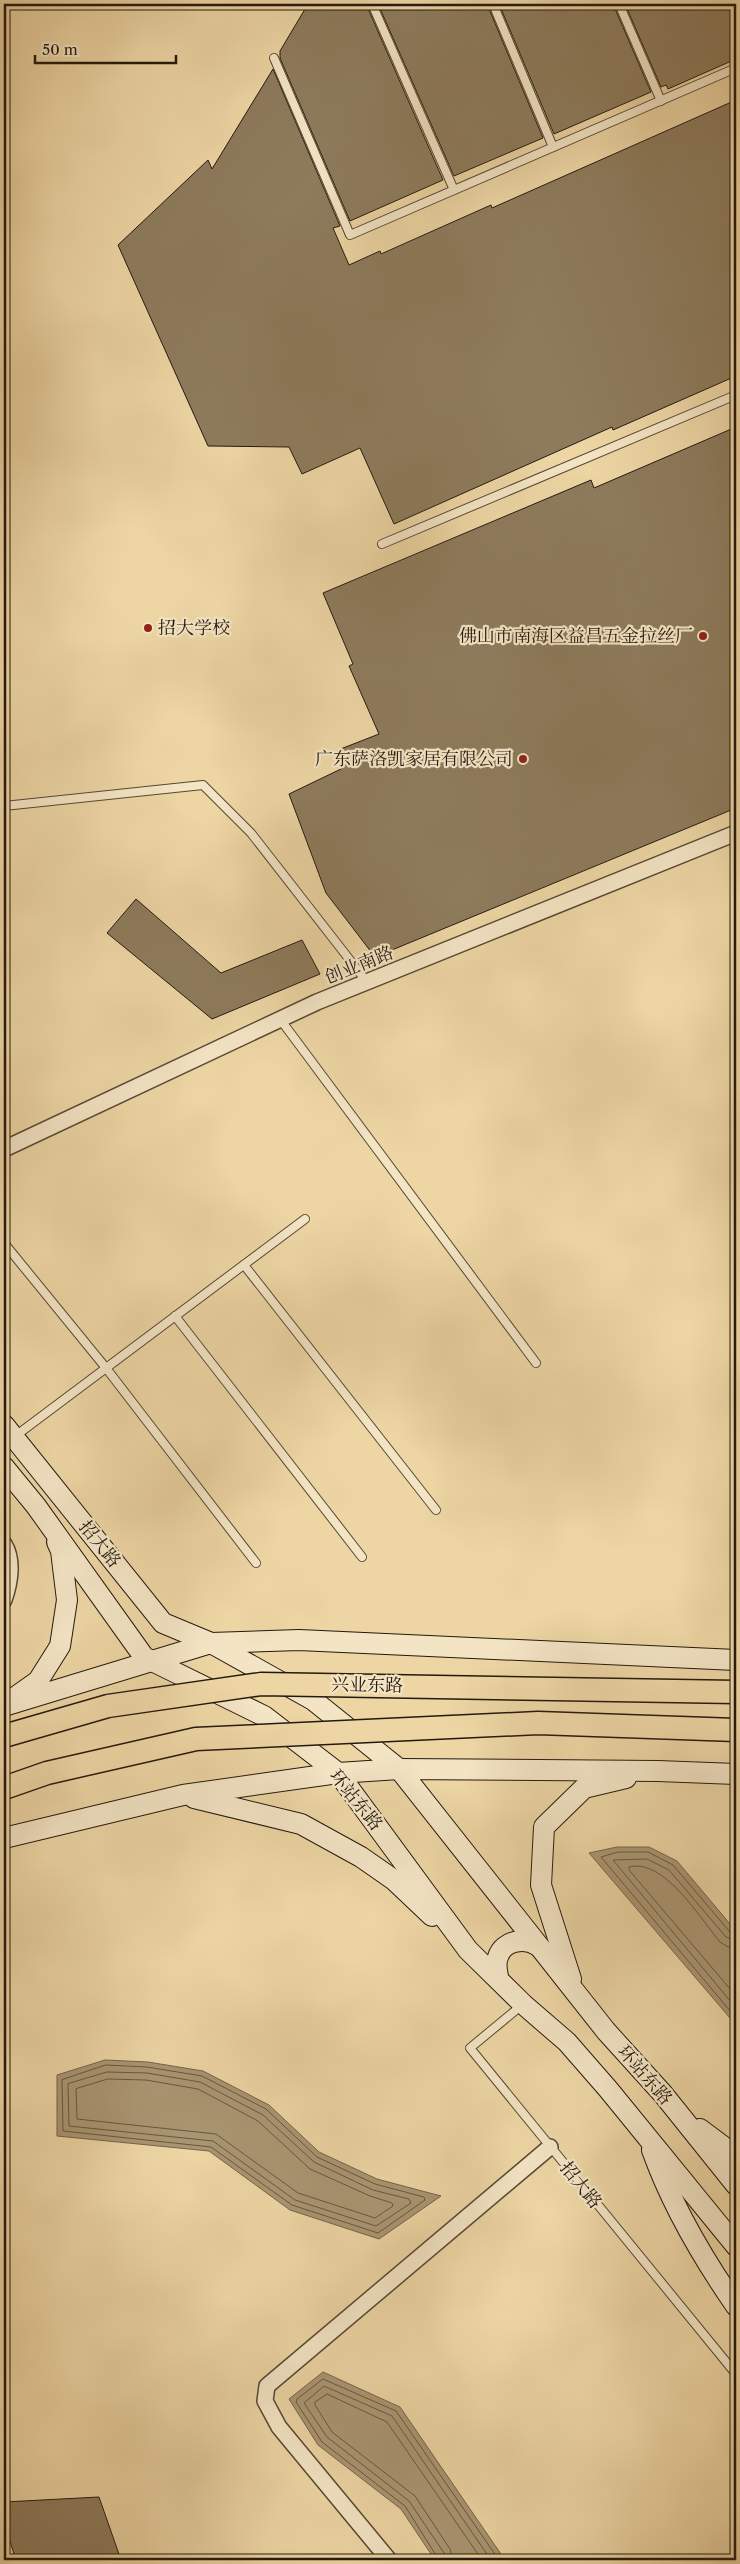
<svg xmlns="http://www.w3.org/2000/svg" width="740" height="2564" viewBox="0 0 740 2564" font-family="'Libre Caslon Text','Noto Serif SC',serif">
  <rect width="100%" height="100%" fill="#edd5a4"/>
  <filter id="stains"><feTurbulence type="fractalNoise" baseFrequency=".004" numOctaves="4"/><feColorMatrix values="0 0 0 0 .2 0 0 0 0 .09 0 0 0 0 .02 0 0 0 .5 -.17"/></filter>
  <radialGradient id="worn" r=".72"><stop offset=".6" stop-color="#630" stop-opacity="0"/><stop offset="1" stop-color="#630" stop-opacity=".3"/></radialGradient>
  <!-- water -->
  <g fill="#a99571" stroke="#74634a">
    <polygon points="617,1847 649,1847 677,1861 736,1931 736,2025 589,1853"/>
    <polygon points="105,2060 148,2062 203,2071 269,2105 319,2152 377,2179 441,2196 379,2239 290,2210 209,2151 57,2136 57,2075"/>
    <polygon points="323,2372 400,2407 505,2560 435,2560 401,2509 318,2445 289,2399"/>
  </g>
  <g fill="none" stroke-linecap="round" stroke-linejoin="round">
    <!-- shore -->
    <g stroke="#665740" stroke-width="1">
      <polyline points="736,1934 730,1932 673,1865 648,1852 618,1852 601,1857 736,2018"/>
      <polyline points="736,1940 726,1937 669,1870 647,1859 613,1860 736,2008"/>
      <path d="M736,1948L728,1947L720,1942C700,1918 664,1858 629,1867V1870L736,1996"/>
      <polygon points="106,2065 147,2067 202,2076 266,2109 317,2157 375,2184 424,2197 425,2200 378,2233 292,2205 211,2147 63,2131 62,2080"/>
      <polygon points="107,2072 147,2073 200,2082 263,2115 314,2162 373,2190 409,2199 411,2203 376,2226 295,2200 213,2141 69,2126 68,2084"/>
      <polygon points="108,2079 146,2080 198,2089 258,2121 310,2169 370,2196 392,2203 393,2206 375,2218 298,2193 216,2134 77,2119 76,2089"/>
      <polyline points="439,2560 405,2506 322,2442 296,2402 297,2399 323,2379 396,2411 499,2560"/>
      <polyline points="445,2560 444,2553 409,2501 327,2437 304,2403 324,2386 392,2416 491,2560"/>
      <polyline points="453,2560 450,2549 415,2496 332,2432 315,2405 315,2402 327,2394 387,2422 482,2560"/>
    </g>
  </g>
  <!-- building -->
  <g fill="#8d7b5c" stroke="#24190f">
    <polygon points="308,4 366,4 443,180 350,221 280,58 280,51"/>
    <polygon points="378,4 487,4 543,138 454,176"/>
    <polygon points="499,4 613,4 651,92 554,134"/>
    <polygon points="625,4 736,4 736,59 668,89 666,85 661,87"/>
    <polygon points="273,69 340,226 333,228 349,265 380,251 381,254 491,205 492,208 736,100 736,376 613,430 612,427 394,524 360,448 302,474 289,447 208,446 118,245 208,160 212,169"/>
    <polygon points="736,427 736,808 375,957 326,893 289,794 343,768 338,750 379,734 349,666 353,664 323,593 591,480 594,488"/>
    <polygon points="136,899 221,973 302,940 320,974 212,1019 107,933"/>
    <polygon points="99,2497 121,2560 16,2560 4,2523 4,2502"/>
  </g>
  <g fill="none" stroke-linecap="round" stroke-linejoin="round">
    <defs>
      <g id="lane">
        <polyline points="372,4 454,190"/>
        <polyline points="493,4 553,147"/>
        <polyline points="619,4 661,101"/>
        <polyline points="274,58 350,235 736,68"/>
        <polyline points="382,544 736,395"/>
        <polyline points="4,806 203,785 251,833 367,982"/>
        <polyline points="280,1019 536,1363"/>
        <polyline points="4,1243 106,1368 256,1563"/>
        <polyline points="244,1265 436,1510"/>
        <polyline points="175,1316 362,1557"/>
        <polyline points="4,1441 14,1437 305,1219"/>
        <polyline points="522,2005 470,2048 736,2374"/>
      </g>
      <g id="street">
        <polyline points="4,1149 317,1002 736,833"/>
        <path d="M4,1544C14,1560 10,1583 4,1600"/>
        <polyline points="389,2560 279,2427 265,2401 267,2386 550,2147"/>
      </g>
      <g id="secondary">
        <polyline points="4,1425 163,1623 211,1643 313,1700 399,1769 606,2031 663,2094 736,2185"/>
        <polyline points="4,1467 36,1506 144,1657 264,1716 338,1773 468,1950 523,2004 567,2042 608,2089 736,2246"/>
        <polyline points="14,1698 38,1681 60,1646 67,1600 61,1551 57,1542"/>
        <polyline points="4,1706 211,1643 299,1640 736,1660"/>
        <polyline points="194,1798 301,1824 361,1857 394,1880 432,1916"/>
        <polyline points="4,1838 183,1795 338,1773 399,1769 658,1771 736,1774"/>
        <path d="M498,1977C497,1970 495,1964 498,1957C503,1940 526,1937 538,1946"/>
        <polyline points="571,1979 541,1885 544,1827 584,1788 626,1778"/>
        <polyline points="700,2129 736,2156"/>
        <path d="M652,2150C672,2206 702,2257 736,2306"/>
      </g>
    </defs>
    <!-- lane casing -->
    <use href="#lane" stroke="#564834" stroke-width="10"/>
    <!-- street casing -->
    <use href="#street" stroke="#564834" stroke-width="18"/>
    <!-- secondary casing -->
    <use href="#secondary" stroke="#24190f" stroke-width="22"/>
    <!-- lane -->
    <use href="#lane" stroke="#f3e4c4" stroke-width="8"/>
    <!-- street -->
    <use href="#street" stroke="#f3e4c4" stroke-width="15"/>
    <!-- secondary -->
    <use href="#secondary" stroke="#f3e4c4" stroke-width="20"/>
    <defs>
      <g id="primary-bridge">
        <polyline points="4,1736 108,1706 261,1684 736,1692"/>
        <polyline points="4,1788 47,1773 196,1739 538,1723 736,1730"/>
      </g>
    </defs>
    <!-- primary-bridge casing -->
    <use href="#primary-bridge" stroke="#24190f" stroke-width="25" stroke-linecap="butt"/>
    <!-- primary-bridge -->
    <use href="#primary-bridge" stroke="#edd5a4" stroke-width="22"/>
  </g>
  <!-- markers -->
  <g fill="#8f2418" stroke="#f3e4c4" stroke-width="2">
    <circle cx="148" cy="628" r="5"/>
    <circle cx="703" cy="636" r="5"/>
    <circle cx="523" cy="759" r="5"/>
  </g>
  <g text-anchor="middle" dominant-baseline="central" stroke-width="4.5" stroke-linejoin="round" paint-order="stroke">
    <!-- poi labels -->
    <g font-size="18" fill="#24190f" stroke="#f3e4c4" text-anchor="end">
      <text x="158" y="628" text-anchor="start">招大学校</text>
      <text x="693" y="636">佛山市南海区益昌五金拉丝厂</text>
      <text x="513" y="759">广东萨洛凯家居有限公司</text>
    </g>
    <!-- street labels -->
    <g font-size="18" fill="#24190f" stroke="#f3e4c4">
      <text transform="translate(359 965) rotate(-22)">创业南路</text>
      <text transform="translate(100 1544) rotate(51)">招大路</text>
      <text transform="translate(367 1685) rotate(1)">兴业东路</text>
      <text transform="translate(356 1800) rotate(51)">环站东路</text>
      <text transform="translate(645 2075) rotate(49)">环站东路</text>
      <text transform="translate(581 2185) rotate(51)">招大路</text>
    </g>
  </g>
  <!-- margin -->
  <rect width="740" height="2564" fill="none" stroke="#edd5a4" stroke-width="20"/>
  <rect x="5" y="5" width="730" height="2554" fill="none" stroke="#24190f" stroke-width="2.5"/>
  <rect x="10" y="10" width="720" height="2544" fill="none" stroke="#24190f"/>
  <!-- scale -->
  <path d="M35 55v8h141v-8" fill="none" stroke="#24190f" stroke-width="2.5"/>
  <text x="42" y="55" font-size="15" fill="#24190f" stroke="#f3e4c4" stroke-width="4" paint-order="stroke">50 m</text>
  <rect width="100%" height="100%" filter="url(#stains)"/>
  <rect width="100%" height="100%" fill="url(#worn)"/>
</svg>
